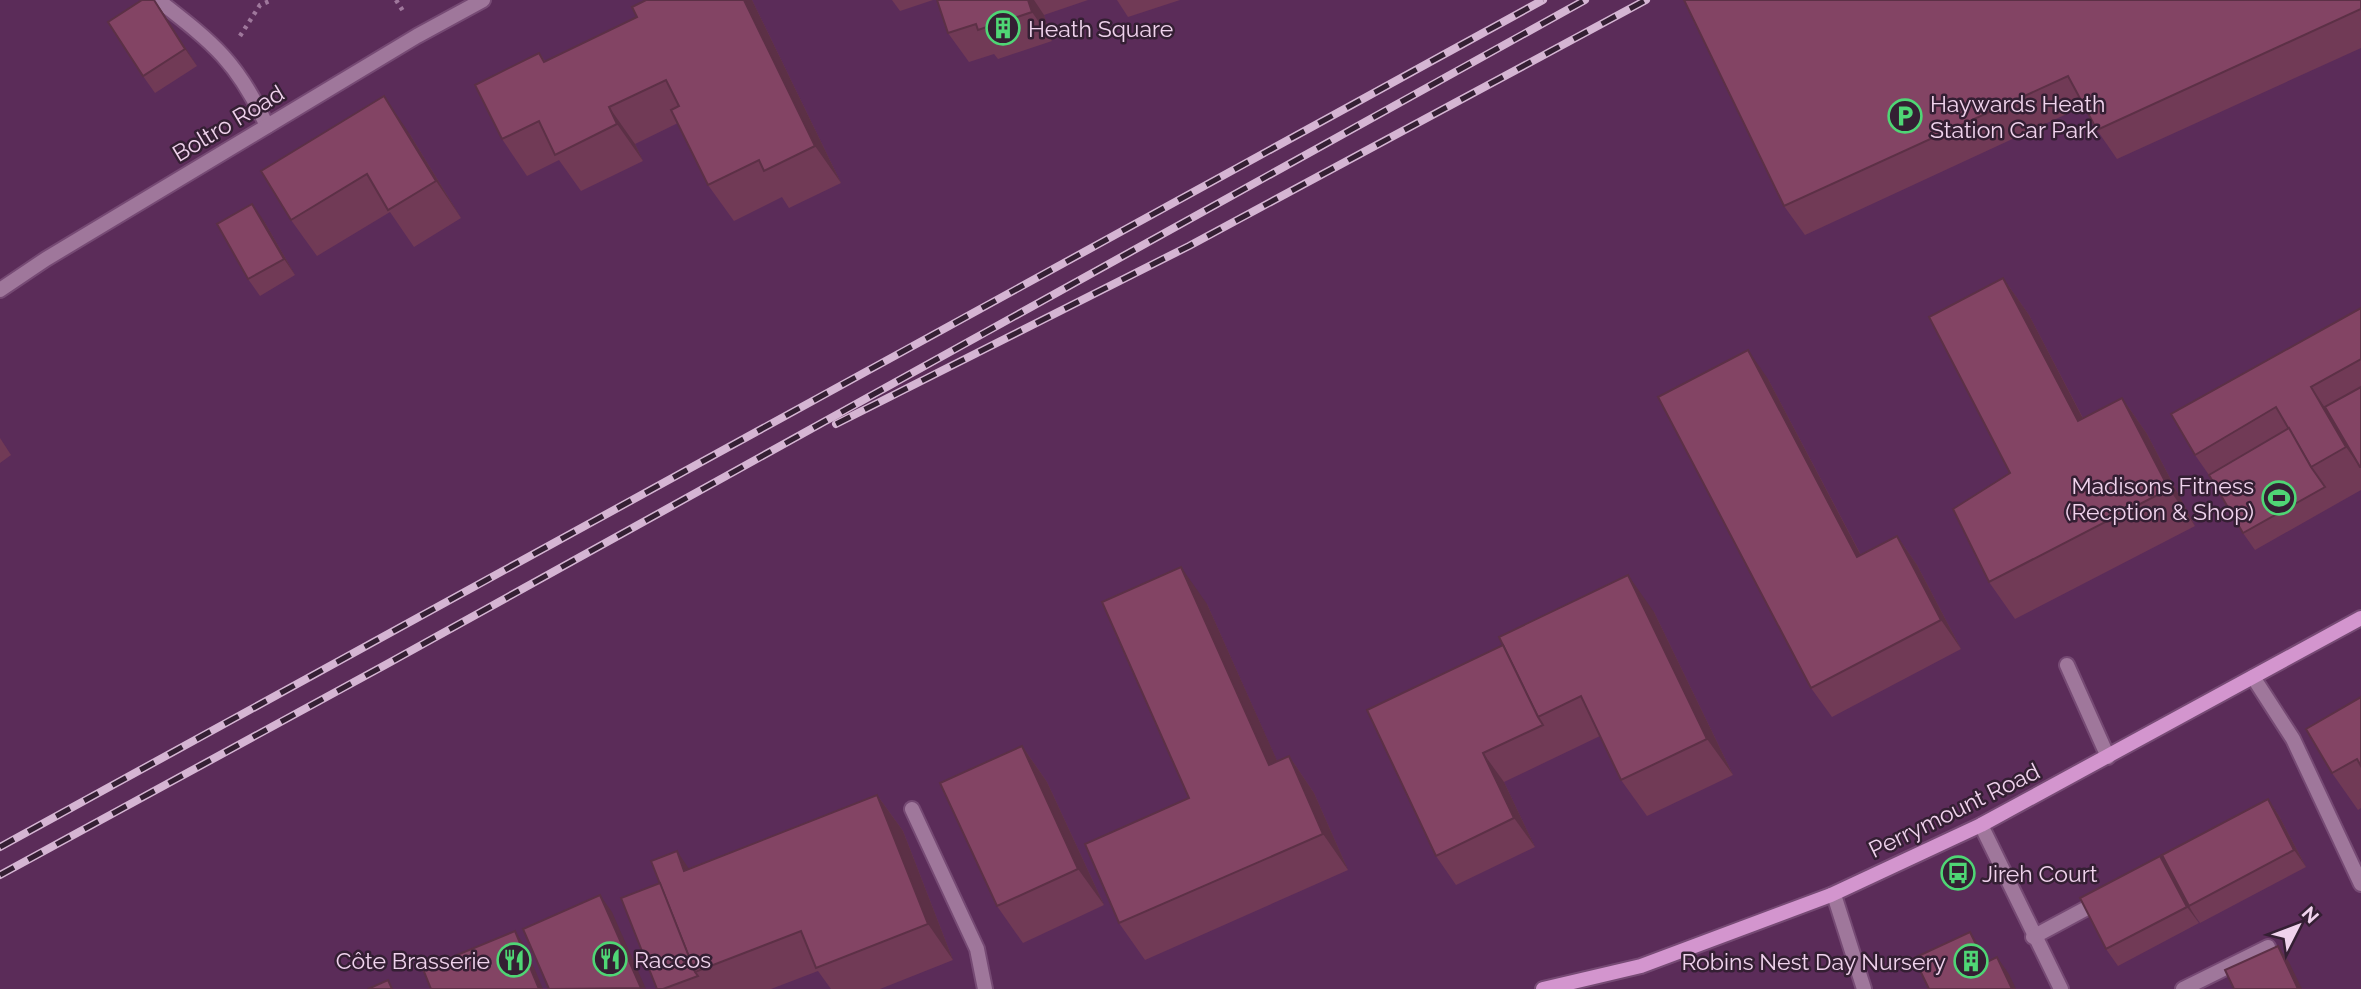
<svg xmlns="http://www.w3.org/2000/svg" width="2361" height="989" viewBox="0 0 2361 989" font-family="Raleway,sans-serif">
  <rect width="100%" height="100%" fill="#5b2c59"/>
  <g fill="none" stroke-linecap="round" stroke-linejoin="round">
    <defs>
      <g id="service">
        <path d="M158,0C213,43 237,61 267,126"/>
        <polyline points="2067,665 2108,757"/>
        <polyline points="2253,677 2293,739 2361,884"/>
        <polyline points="912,809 977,949 985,989"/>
      </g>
      <g id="minor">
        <polyline points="1981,825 2061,989"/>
        <polyline points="1831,895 1835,898 1864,989"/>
        <polyline points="2033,937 2100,901"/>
        <polyline points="2183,989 2268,947"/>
      </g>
      <polyline id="tertiary" points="0,290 46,259 417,36 483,0"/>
      <polyline id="secondary" points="1543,989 1641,966 1831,895 1981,825 2361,618"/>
    </defs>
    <!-- service casing -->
    <use href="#service" stroke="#764a74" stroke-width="18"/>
    <!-- minor casing -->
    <use href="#minor" stroke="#764a74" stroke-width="18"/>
    <!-- tertiary casing -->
    <use href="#tertiary" stroke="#764a74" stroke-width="18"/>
    <!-- secondary casing -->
    <use href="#secondary" stroke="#764a74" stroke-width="18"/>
    <!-- path -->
    <g stroke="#9f789c" stroke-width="4.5" stroke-dasharray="3.5 5" stroke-linecap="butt">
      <polyline points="396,0 403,11"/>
      <polyline points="240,36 260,5 272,0"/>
    </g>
    <!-- service -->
    <use href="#service" stroke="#9f779b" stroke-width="14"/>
    <!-- minor -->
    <use href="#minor" stroke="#9f779b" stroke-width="14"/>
    <!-- tertiary -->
    <use href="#tertiary" stroke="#9f779b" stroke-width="14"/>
    <!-- secondary -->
    <use href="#secondary" stroke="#d395ce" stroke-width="14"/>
    <defs>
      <g id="rail">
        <polyline points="836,424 1189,246 1646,0"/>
        <polyline points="0,847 1543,0"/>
        <polyline points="0,875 387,664 1585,0"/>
      </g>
    </defs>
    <!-- rail casing -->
    <use href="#rail" stroke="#d5b5d3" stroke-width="8"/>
    <!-- rail -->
    <use href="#rail" stroke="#341f33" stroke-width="5" stroke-dasharray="16" stroke-linecap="butt"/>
  </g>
  <!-- wall -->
  <g fill="#713a56">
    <polygon points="154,0 197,66 155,93 143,76"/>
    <polygon points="752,0 841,183 789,208 782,197 734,221 708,185 678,123 635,144 643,161 581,191 559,160 527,176 502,139 539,53 545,61"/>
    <polygon points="892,0 933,0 900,11"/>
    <polygon points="937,0 1088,0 1044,15 1052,41 998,59 994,54 969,62 948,33"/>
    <polygon points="1117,0 1180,0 1128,17"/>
    <polygon points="1684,0 2361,0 2361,48 2117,159 2097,130 2084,106 1805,235 1784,206"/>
    <polygon points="409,133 461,218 414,247 390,212 317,256 291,220"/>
    <polygon points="264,221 295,275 260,296 248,279"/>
    <polygon points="2003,278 2029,315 2083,418 2122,398 2147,434 2195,526 2015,619 1989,582 2010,473"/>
    <polygon points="2361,308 2361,490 2255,550 2243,533 2209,475 2195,455"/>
    <polygon points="1768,379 1861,555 1897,536 1917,565 1961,649 1832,717 1811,688"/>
    <polygon points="0,438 11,455 0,463"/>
    <polygon points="1207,604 1277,761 1289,756 1314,793 1348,870 1145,960 1119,923 1189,798"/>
    <polygon points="1654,612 1733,775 1647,816 1621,780 1600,736 1504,782 1535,847 1456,885 1436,856 1367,710"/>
    <polygon points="2361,697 2361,808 2358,810 2332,773"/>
    <polygon points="1022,746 1047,782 1104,905 1023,943 997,906"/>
    <polygon points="877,795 903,831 953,960 880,989 831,989 818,971 771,989 657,989 660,883 689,869"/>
    <polygon points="2268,799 2279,816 2306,867 2200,923 2193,913 2199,923 2118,966 2106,949 2167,865"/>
  </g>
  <!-- shaded-wall -->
  <g fill="#5c3046">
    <polygon points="154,0 162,11 197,66 185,49"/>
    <polygon points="744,0 752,0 841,183 815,146"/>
    <polygon points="1028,0 1034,0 1044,15 1052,41 1032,12"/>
    <polygon points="384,96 409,133 461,218 436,181"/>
    <polygon points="609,107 635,144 643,161 617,124"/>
    <polygon points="252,204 264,221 295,275 284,259"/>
    <polygon points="2003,278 2029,315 2103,457 2078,421"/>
    <polygon points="1748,350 1768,379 1877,586 1857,557"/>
    <polygon points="2311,387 2336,424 2360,467 2346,447"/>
    <polygon points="2122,398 2147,434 2195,526 2169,489"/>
    <polygon points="1897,536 1917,565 1961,649 1941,620"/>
    <polygon points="1181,567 1207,604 1295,801 1269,765"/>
    <polygon points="1628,575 1654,612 1733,775 1707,739"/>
    <polygon points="1022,746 1047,782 1104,905 1078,869"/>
    <polygon points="1483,753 1504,782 1535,847 1514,818"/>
    <polygon points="1289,756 1314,793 1348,870 1323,834"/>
    <polygon points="877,795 903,831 953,960 928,924"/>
    <polygon points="2268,799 2279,816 2306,867 2294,850"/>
    <polygon points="677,851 702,888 684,871"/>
    <polygon points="2160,856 2172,872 2189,906 2199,923 2187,907"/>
    <polygon points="600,895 612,912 646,989 641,988"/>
    <polygon points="515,931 526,948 543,989 539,989"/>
    <polygon points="1970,932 1981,948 1996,980 1985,963"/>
    <polygon points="2278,946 2289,962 2302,989 2298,989"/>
    <polygon points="1997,957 2009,974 2016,989 2012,989"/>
  </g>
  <!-- building -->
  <g fill="#834464" stroke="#5c3046" stroke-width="2">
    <polygon points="142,0 154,0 185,49 143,76 108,22"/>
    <polygon points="646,0 744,0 815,146 764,171 759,160 708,185 671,110 679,106 666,80 609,107 617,124 555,155 539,121 502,139 475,85 539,53 544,62 637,17 632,7"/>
    <polygon points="937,0 1028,0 1032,12 978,30 976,24 948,33"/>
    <polygon points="1684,0 2361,0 2361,9 2097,130 2068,76 1784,206"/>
    <polygon points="384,96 436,181 388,210 367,174 291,220 261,171"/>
    <polygon points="252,204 284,259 248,279 217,224"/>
    <polygon points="2003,278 2078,421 2122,398 2169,489 1989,582 1953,509 2010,473 1929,317"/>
    <polygon points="2361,308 2361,359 2311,387 2346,447 2311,467 2276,407 2195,455 2171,414"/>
    <polygon points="1748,350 1857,557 1897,536 1941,620 1811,688 1658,397"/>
    <polygon points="2361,387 2361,467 2360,467 2325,407"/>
    <polygon points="2289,428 2311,467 2325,487 2243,533 2209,475"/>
    <polygon points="1181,567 1269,765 1289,756 1323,834 1119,923 1085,844 1189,798 1102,602"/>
    <polygon points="1628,575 1707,739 1621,780 1581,696 1538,717 1499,637"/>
    <polygon points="1503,645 1538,717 1543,725 1483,753 1514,818 1436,856 1367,710"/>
    <polygon points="2361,697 2361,766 2357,759 2332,773 2306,729"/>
    <polygon points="1022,746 1078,869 997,906 940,783"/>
    <polygon points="877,795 928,924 816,968 801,931 695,972 651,861 677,851 684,871"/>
    <polygon points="2268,799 2294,850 2189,906 2162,855"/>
    <polygon points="2160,856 2187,907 2106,949 2080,898"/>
    <polygon points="660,883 695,972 698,976 663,989 657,989 621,898"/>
    <polygon points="600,895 641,988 549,989 523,929"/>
    <polygon points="515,931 539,989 431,989 423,969"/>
    <polygon points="1970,932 1985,963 1997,957 2012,989 1929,989 1914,958"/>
    <polygon points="2278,946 2298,989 2234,989 2225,970"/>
    <polygon points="388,980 392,989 368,989"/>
  </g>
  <!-- icons -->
  <defs>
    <symbol id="building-ring" viewBox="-11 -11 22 22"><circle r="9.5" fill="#341f33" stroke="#4fd675" stroke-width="1.5"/><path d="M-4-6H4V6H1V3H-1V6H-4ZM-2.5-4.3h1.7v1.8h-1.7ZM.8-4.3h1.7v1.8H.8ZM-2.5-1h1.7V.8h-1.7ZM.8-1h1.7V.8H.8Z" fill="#4fd675"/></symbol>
    <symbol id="parking-ring" viewBox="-11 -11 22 22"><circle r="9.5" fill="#341f33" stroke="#4fd675" stroke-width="1.5"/><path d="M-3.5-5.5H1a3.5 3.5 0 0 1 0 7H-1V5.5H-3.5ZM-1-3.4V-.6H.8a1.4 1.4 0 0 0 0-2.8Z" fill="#4fd675"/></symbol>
    <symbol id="stadium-ring" viewBox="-11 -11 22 22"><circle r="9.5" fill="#341f33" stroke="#4fd675" stroke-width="1.5"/><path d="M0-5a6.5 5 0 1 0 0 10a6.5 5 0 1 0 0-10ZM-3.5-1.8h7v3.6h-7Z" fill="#4fd675"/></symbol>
    <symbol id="bus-ring" viewBox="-11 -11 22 22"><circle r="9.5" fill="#341f33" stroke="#4fd675" stroke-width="1.5"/><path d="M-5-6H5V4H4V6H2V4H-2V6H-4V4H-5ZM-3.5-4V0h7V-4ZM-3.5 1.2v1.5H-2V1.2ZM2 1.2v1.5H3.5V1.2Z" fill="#4fd675"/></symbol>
    <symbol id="restaurant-ring" viewBox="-11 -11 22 22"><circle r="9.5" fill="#341f33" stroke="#4fd675" stroke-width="1.5"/><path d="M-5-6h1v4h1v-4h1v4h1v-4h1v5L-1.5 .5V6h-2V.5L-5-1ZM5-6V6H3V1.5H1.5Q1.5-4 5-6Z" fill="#4fd675"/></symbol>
  </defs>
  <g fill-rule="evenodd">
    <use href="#building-ring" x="984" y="9" width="38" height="38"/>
    <use href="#parking-ring" x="1886" y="97" width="38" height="38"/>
    <use href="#stadium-ring" x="2260" y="479" width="38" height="38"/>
    <use href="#bus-ring" x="1939" y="854" width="38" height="38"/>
    <use href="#restaurant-ring" x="591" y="940" width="38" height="38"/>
    <use href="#restaurant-ring" x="495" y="941" width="38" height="38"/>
    <use href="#building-ring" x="1952" y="942" width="38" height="38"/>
  </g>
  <g text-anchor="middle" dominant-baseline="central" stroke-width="5" stroke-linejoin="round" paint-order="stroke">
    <!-- poi labels -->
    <g font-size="23" fill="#f0d3ed" stroke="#341f33" text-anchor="start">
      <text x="1028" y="28">Heath Square</text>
      <text x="1930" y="103">Haywards Heath<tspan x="1930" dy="26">Station Car Park</tspan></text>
      <text x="2254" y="485" text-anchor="end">Madisons Fitness<tspan x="2254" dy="26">(Recption &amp; Shop)</tspan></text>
      <text x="1982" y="873">Jireh Court</text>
      <text x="634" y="959">Raccos</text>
      <text x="490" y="960" text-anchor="end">Côte Brasserie</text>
      <text x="1946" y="961" text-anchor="end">Robins Nest Day Nursery</text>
    </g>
    <!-- street labels -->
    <g font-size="23" fill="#f0d3ed" stroke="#341f33">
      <text transform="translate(228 123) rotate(-31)">Boltro Road</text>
      <text transform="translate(1954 810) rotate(-26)">Perrymount Road</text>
    </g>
  </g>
  <!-- north arrow -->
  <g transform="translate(2298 926) rotate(48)" stroke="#341f33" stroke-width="5" paint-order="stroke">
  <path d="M0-5L12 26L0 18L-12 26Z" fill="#f0d3ed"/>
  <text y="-10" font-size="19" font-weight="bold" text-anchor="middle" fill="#f0d3ed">N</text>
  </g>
</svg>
